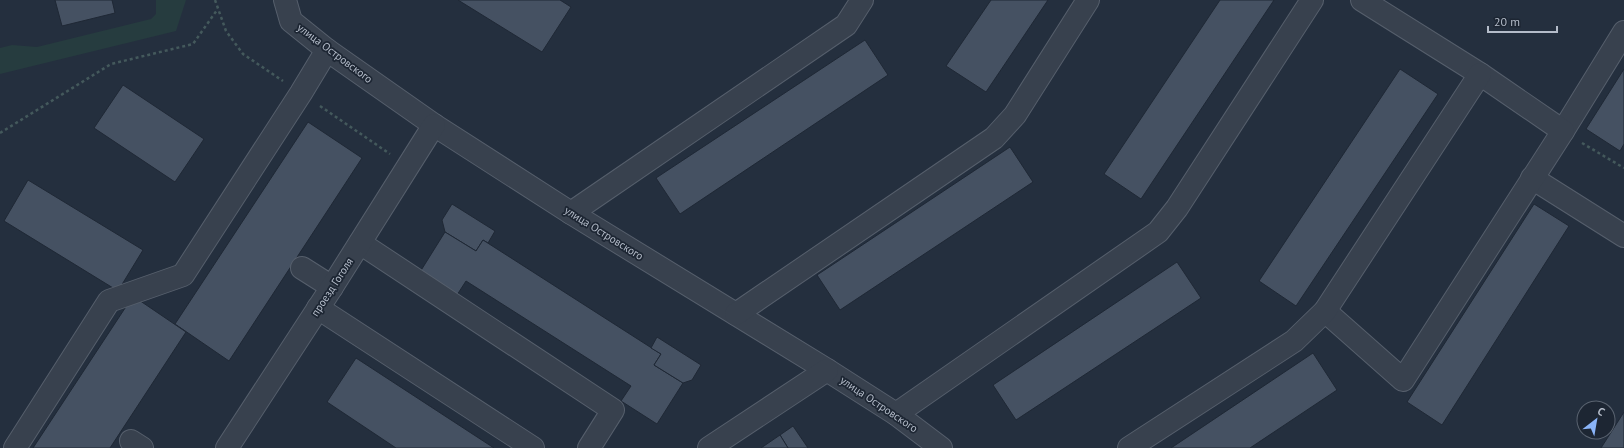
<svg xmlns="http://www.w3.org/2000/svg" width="1624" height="448" viewBox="0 0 1624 448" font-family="'PT Sans',sans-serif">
  <rect width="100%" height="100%" fill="#242f3e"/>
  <!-- green -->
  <polygon fill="#263c3f" points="156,0 186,0 176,31 0,74 0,48 12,45 37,47 151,19 156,14"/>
  <!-- building -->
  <g fill="#455162" stroke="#1f2835">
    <polygon points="55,0 112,0 115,13 62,26"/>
    <polygon points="458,0 560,0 571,7 542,52"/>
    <polygon points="991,0 1048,0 986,92 946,66"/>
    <polygon points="1220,0 1274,0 1141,199 1104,174"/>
    <polygon points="865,40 888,75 680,214 656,178"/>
    <polygon points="1400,69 1438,94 1296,306 1259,281"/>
    <polygon points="1624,69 1624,144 1620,151 1586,129"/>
    <polygon points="123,85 204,139 175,182 94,128"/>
    <polygon points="308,122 362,158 229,361 175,324"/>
    <polygon points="1010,147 1033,182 840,310 817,275"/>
    <polygon points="28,180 143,250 118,291 4,221"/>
    <polygon points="452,204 495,231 488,243 483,240 476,251 445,232 442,220"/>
    <polygon points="1534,204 1569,226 1442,425 1407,402"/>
    <polygon points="445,232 476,251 483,240 661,354 654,365 683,383 657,424 621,401 631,386 466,281 457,295 420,272"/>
    <polygon points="1177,262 1201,298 1016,420 993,385"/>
    <polygon points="133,296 186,332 110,448 33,448"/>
    <polygon points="657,337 701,365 692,380 683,383 654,365 661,354 651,348"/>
    <polygon points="1313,353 1337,390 1250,448 1171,448"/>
    <polygon points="356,358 494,448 396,448 327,402"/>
    <polygon points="1624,412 1624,448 1601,448"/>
    <polygon points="793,426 808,448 788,448 780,435"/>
    <polygon points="780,435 788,448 761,448"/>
  </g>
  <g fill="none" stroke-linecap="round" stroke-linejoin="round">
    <defs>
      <g id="minor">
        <polyline points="285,0 291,21 327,50 434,125 571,213 827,370 896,414 941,448"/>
        <polyline points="1563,131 1624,32"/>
        <polyline points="1532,178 1624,236"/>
        <polyline points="571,213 846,25 862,0"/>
        <polyline points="360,243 613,410 589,448"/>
        <polyline points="302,268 332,287"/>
        <polyline points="318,308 533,448"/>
        <polyline points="1325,311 1403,380 1563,131 1480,74 1362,0"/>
        <polyline points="736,314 994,138 1015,115 1088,0"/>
        <polyline points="896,414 1158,232 1177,208 1312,0"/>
        <polyline points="131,441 142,448"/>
        <polyline points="15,448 109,301 183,275 301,93 327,50"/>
        <polyline points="227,448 332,287 434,125"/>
        <polyline points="709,448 827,370"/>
        <polyline points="1129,448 1294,341 1325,311 1480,74"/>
      </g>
    </defs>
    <!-- minor casing -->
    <use href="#minor" stroke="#565f6c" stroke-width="24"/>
    <!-- path -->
    <g stroke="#44595c" stroke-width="2.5" stroke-dasharray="3 3" stroke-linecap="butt">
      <polyline points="215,0 226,31 243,54 283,81"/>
      <polyline points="320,106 390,154"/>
      <polyline points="0,133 111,64 193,44 217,10"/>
      <polyline points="1582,143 1624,168"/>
    </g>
    <!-- minor -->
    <use href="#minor" stroke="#38414e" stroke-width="22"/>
  </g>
  <g text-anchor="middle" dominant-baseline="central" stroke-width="3.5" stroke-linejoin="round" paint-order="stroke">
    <!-- street labels -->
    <g font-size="11" fill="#b4bcc9" stroke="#1d2633">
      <text transform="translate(335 53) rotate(37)">улица Островского</text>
      <text transform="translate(604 233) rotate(32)">улица Островского</text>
      <text transform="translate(332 287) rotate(-57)">проезд Гоголя</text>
      <text transform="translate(879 404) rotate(34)">улица Островского</text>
    </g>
  </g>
  <!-- north arrow -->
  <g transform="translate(1596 420) rotate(31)"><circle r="19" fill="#1d2633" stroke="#59626f"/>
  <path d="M0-3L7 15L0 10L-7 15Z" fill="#8ab4f8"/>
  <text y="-6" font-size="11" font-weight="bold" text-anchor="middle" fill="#b4bcc9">С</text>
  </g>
  <!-- scale -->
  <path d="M1488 26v6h69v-6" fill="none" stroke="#b4bcc9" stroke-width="2"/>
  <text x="1494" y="26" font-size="12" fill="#b4bcc9" stroke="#1d2633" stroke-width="3" paint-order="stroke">20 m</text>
</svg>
